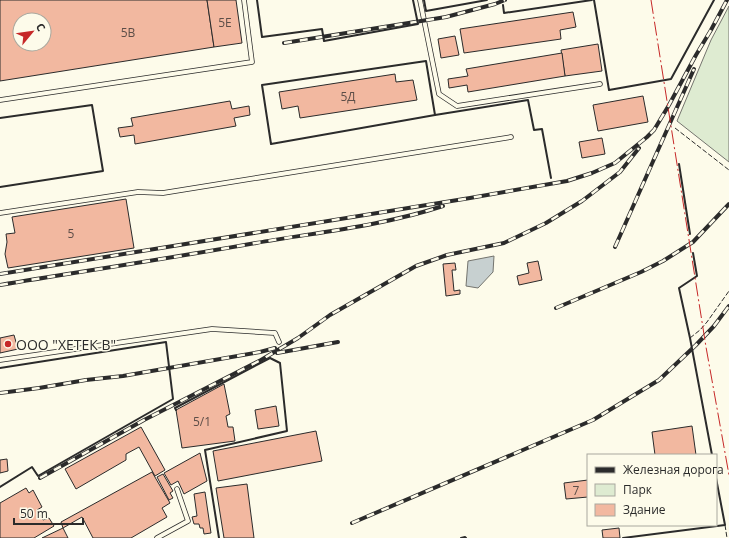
<svg xmlns="http://www.w3.org/2000/svg" width="729" height="538" viewBox="0 0 729 538" font-family="'Open Sans',sans-serif">
  <rect width="100%" height="100%" fill="#fdfbea"/>
  <!-- green -->
  <polygon fill="#deebd1" stroke="#74746e" points="729,6 729,162 677,121 711,40"/>
  <!-- water -->
  <polygon fill="#c7d0d0" stroke="#74746e" points="494,256 493,272 478,288 466,286 468,261"/>
  <!-- building -->
  <g fill="#f2b8a0" stroke="#2b2b2b" fill-rule="evenodd">
    <path d="M0,0H207L214,47L0,81ZM20,20H44V44H20Z"/>
    <polygon points="207,0 236,0 242,43 214,47"/>
    <polygon points="573,12 576,27 560,30 561,39 464,53 460,29"/>
    <polygon points="455,36 459,55 441,58 438,39"/>
    <polygon points="598,44 602,71 565,76 561,50"/>
    <polygon points="562,53 565,76 468,92 467,85 449,88 448,79 468,76 466,69"/>
    <polygon points="395,74 396,82 413,80 417,100 300,118 298,106 282,109 279,92"/>
    <polygon points="643,96 648,122 598,131 593,105"/>
    <polygon points="230,101 232,109 249,106 250,115 234,118 236,126 135,144 134,135 120,137 118,128 133,126 131,118"/>
    <polygon points="602,138 605,154 582,158 579,142"/>
    <polygon points="126,199 134,248 8,268 5,254 7,242 6,234 15,233 12,217"/>
    <polygon points="538,261 542,280 519,285 517,276 529,273 527,263"/>
    <polygon points="455,263 456,270 452,270 454,291 460,290 460,294 446,296 443,264"/>
    <polygon points="14,335 18,349 0,353 0,338"/>
    <polygon points="224,384 230,414 226,416 228,427 233,427 235,441 182,448 176,410"/>
    <polygon points="276,406 279,426 258,429 255,410"/>
    <polygon points="692,426 696,455 655,455 652,432"/>
    <polygon points="141,427 165,470 155,476 139,447 126,454 126,460 76,489 65,469"/>
    <polygon points="316,431 322,461 218,481 213,451"/>
    <polygon points="200,453 207,481 184,494 178,481 171,485 164,473"/>
    <polygon points="7,459 8,471 0,473 0,460"/>
    <polygon points="152,472 170,503 162,508 167,517 131,538 93,538 82,517 63,528 61,522"/>
    <polygon points="163,474 173,491 170,493 173,498 169,500 157,477"/>
    <polygon points="588,480 588,497 566,499 564,483"/>
    <polygon points="247,484 254,538 224,538 216,488"/>
    <polygon points="26,488 29,493 33,490 42,507 37,510 43,520 49,518 54,526 34,538 0,538 0,503"/>
    <polygon points="205,492 211,533 204,534 203,528 200,528 199,524 194,524 192,517 197,516 194,494"/>
    <polygon points="63,528 68,538 42,538"/>
    <polygon points="619,528 620,538 603,538 602,530"/>
  </g>
  <g fill="none" stroke-linecap="round" stroke-linejoin="round">
    <defs>
      <g id="lane">
        <polyline points="420,0 439,94 457,106 600,84"/>
        <polyline points="0,100 252,62 244,0"/>
        <polyline points="0,213 138,192 163,193 511,137"/>
        <polyline points="0,360 212,329 275,333 279,342"/>
        <polyline points="157,538 188,521 177,489"/>
      </g>
    </defs>
    <!-- lane casing -->
    <use href="#lane" stroke="#2b2b2b" stroke-width="5.5"/>
    <!-- lane -->
    <use href="#lane" stroke="#fdfbea" stroke-width="4"/>
    <defs>
      <g id="rail">
        <polyline points="284,43 446,17 495,4 505,0"/>
        <polyline points="615,247 694,69"/>
        <polyline points="0,274 470,198 567,181 592,173 615,163 647,137 654,130 669,105 696,55 711,30 727,0"/>
        <path d="M0,285C85,271 171,258 256,243C319,232 382,226 443,206"/>
        <polyline points="556,308 641,272 663,261 693,242 729,204"/>
        <polyline points="277,353 338,342"/>
        <polyline points="0,393 39,388 86,380 123,376 260,352 275,348"/>
        <polyline points="40,478 144,420 261,360 298,338 330,315 416,266 447,255 504,243 546,223 582,201 620,172 639,148"/>
        <polyline points="352,523 593,420 659,380 696,345 714,326 729,306"/>
      </g>
    </defs>
    <!-- rail casing -->
    <use href="#rail" stroke="#2b2b2b" stroke-width="4"/>
    <!-- rail -->
    <use href="#rail" stroke="#fdfbea" stroke-width="2.5" stroke-dasharray="8" stroke-linecap="butt"/>
    <!-- fence -->
    <g stroke="#2b2b2b" stroke-width="1" stroke-dasharray="5 2" stroke-linecap="butt">
      <polyline points="675,128 729,170"/>
      <polyline points="690,338 700,330 707,322 729,291"/>
      <polyline points="725,525 727,538"/>
    </g>
    <!-- wall -->
    <g stroke="#2b2b2b" stroke-width="2">
      <polyline points="257,0 262,37 322,29 324,41 418,24 413,0"/>
      <polyline points="424,0 426,11 487,0"/>
      <polyline points="594,0 609,90 671,79 714,0"/>
      <polyline points="503,5 504,13 592,0"/>
      <polygon points="426,61 435,115 271,144 262,85"/>
      <polyline points="435,115 528,100 534,130 542,129 551,178"/>
      <polyline points="0,118 92,105 103,171 0,187"/>
      <polyline points="679,164 690,234"/>
      <polyline points="693,253 697,276 679,288 690,338 712,455"/>
      <polyline points="0,368 166,342 173,399 38,476 32,467 0,487"/>
      <polyline points="176,410 175,408 270,358 280,363 287,431 205,450 219,538"/>
      <polyline points="461,538 465,537 466,538"/>
      <polyline points="623,538 725,525 716,478"/>
    </g>
    <!-- power -->
    <polyline stroke="#c62828" stroke-width="1" stroke-dasharray="14 3 2 3" stroke-linecap="butt" points="651,0 706,347 729,475"/>
  </g>
  <!-- markers -->
  <circle fill="#c62828" stroke="#fdfbea" stroke-width="1.5" cx="8" cy="344" r="4"/>
  <g text-anchor="middle" dominant-baseline="central" stroke-width="3" stroke-linejoin="round" paint-order="stroke">
    <!-- number labels -->
    <g font-size="12" fill="#5d4e48">
      <text x="225" y="22">5Е</text>
      <text x="128" y="32">5В</text>
      <text x="348" y="96">5Д</text>
      <text x="71" y="233">5</text>
      <text x="202" y="421">5/1</text>
      <text x="576" y="490">7</text>
    </g>
    <!-- poi labels -->
    <g font-size="14" fill="#2b2b2b" stroke="#fdfbea" text-anchor="start">
      <text x="16" y="344">ООО "ХЕТЕК В"</text>
    </g>
  </g>
  <!-- legend -->
  <rect x="587" y="454" width="130" height="72" fill="#fdfbea" stroke="#a9a89e"/>
  <rect x="595" y="467" width="20" height="6" fill="#2b2b2b" stroke="#a9a89e"/>
  <text x="623" y="474" font-size="12" fill="#2b2b2b">Железная дорога</text>
  <rect x="595" y="484" width="20" height="12" fill="#deebd1" stroke="#a9a89e"/>
  <text x="623" y="494" font-size="12" fill="#2b2b2b">Парк</text>
  <rect x="595" y="504" width="20" height="12" fill="#f2b8a0" stroke="#a9a89e"/>
  <text x="623" y="514" font-size="12" fill="#2b2b2b">Здание</text>
  <!-- north arrow -->
  <g transform="translate(32 32) rotate(61)"><circle r="19" fill="#fdfbea" stroke="#a9a89e"/>
  <path d="M0-3L7 15L0 10L-7 15Z" fill="#c62828"/>
  <text y="-6" font-size="11" font-weight="bold" text-anchor="middle" fill="#2b2b2b">С</text>
  </g>
  <!-- scale -->
  <path d="M14 518v6h69v-6" fill="none" stroke="#2b2b2b" stroke-width="2"/>
  <text x="20" y="518" font-size="12" fill="#2b2b2b" stroke="#fdfbea" stroke-width="3" paint-order="stroke">50 m</text>
</svg>
